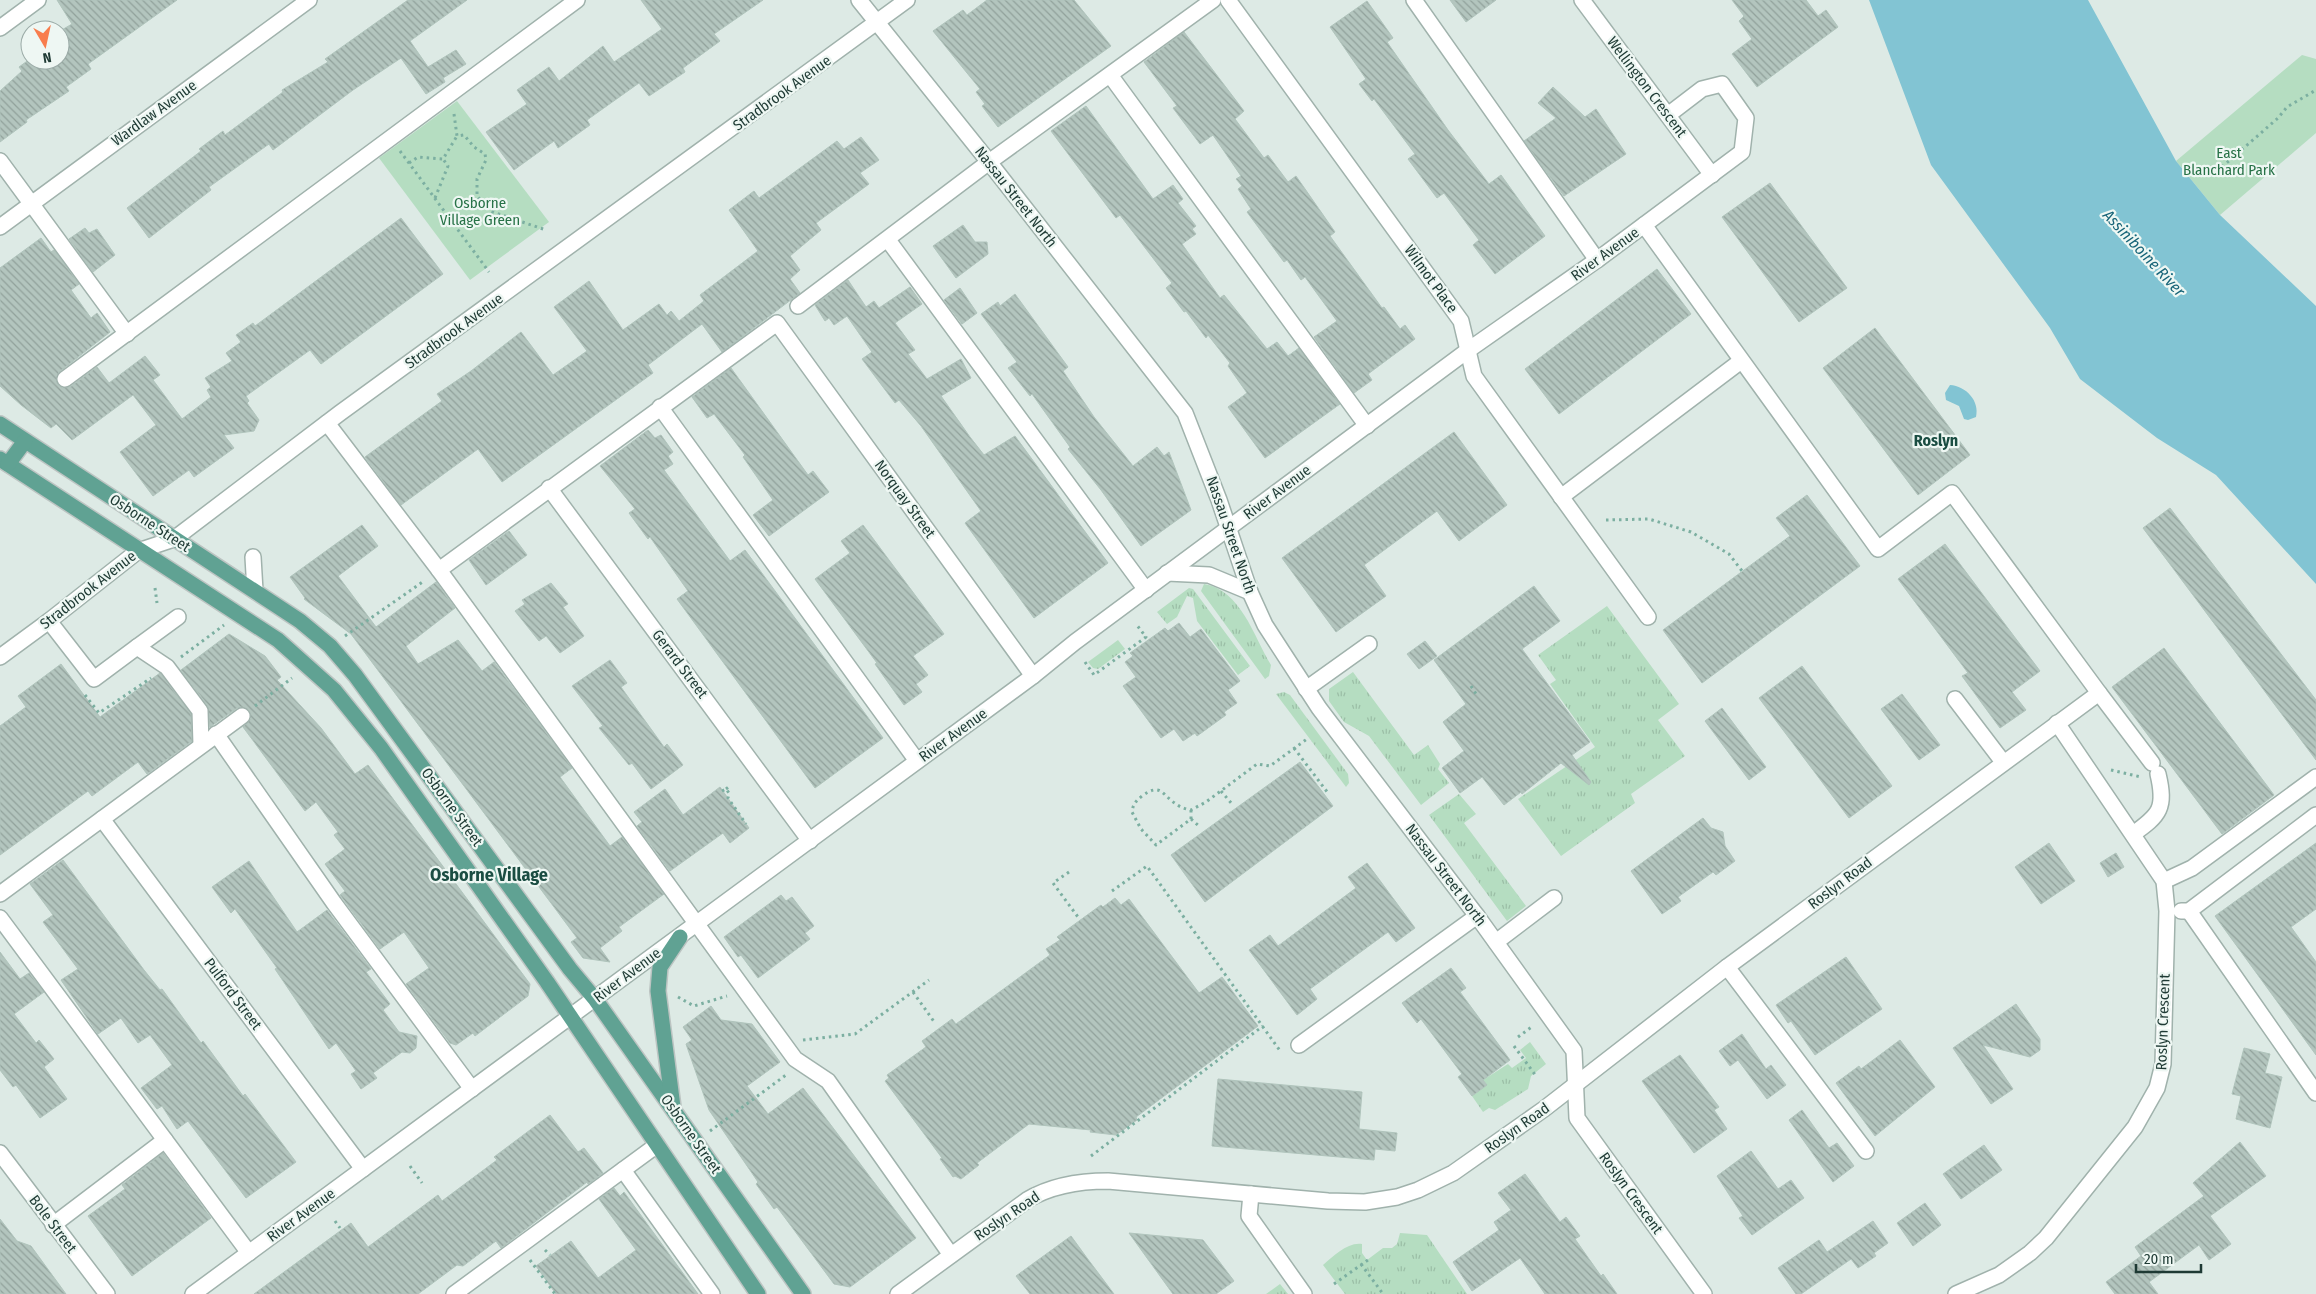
<svg xmlns="http://www.w3.org/2000/svg" width="2316" height="1294" viewBox="0 0 2316 1294" font-family="'Fira Sans Condensed',sans-serif">
  <defs>
    <pattern id="grass-tufts" width="24" height="20" patternUnits="userSpaceOnUse" patternTransform="scale(1.25)"><rect width="24" height="20" fill="#b5ddc1"/><path d="M3 7l-1-3M5 7V3M7 7l1-3M15 17l-1-3M17 17v-4M19 17l1-3" fill="none" stroke="#9bbea6"/></pattern>
    <pattern id="building-back-hatch" width="6" height="6" patternUnits="userSpaceOnUse" patternTransform="scale(1.25)"><rect width="6" height="6" fill="#b3c5be"/><path d="M-1 5l2 2M0 0l6 6M5-1l2 2" fill="none" stroke="#91a19b"/></pattern>
  </defs>
  <rect width="100%" height="100%" fill="#ddeae5"/>
  <!-- grass -->
  <g fill="url(#grass-tufts)">
    <path d="M1204,584C1241,590 1254,637 1271,665L1269,676L1265,679L1201,591Z"/>
    <polygon points="1189,588 1193,589 1250,666 1238,675 1197,621 1193,598 1187,596 1177,617 1167,624 1157,612"/>
    <polygon points="1607,606 1679,704 1658,720 1685,756 1631,794 1635,803 1561,856 1518,799 1595,747 1550,684 1556,680 1538,655"/>
    <polygon points="1118,640 1125,649 1098,669 1093,668 1088,662"/>
    <polygon points="1353,672 1414,755 1428,745 1440,764 1438,769 1449,783 1421,805 1369,736 1344,722 1329,701 1329,689"/>
    <polygon points="1284,692 1290,695 1348,774 1349,783 1346,787 1276,694"/>
    <polygon points="1459,794 1476,814 1464,823 1526,906 1507,921 1429,815"/>
    <polygon points="1530,1042 1546,1064 1531,1076 1528,1089 1495,1110 1489,1108 1483,1112 1472,1096 1487,1085 1483,1080 1508,1064 1512,1068 1526,1058 1520,1050"/>
    <path d="M1400,1233L1427,1235L1467,1294H1345L1323,1265C1334,1256 1347,1242 1362,1244V1253L1367,1260L1383,1248H1392L1397,1244Z"/>
    <polygon points="1280,1284 1288,1294 1266,1294"/>
  </g>
  <!-- park -->
  <g fill="#b5ddc1">
    <polygon points="2302,55 2316,59 2316,133 2220,215 2176,161"/>
    <polygon points="457,101 549,222 470,280 379,158"/>
  </g>
  <!-- water -->
  <g fill="#82c4d3">
    <polygon points="1869,0 2088,0 2176,161 2220,215 2316,306 2316,584 2216,475 2157,438 2080,379 2050,328 1931,165"/>
    <path d="M1950,385C1966,386 1980,401 1976,417L1968,420L1964,419L1959,406L1946,400L1945,393Z"/>
  </g>
  <!-- building -->
  <g fill="url(#building-back-hatch)" stroke="#b0c4bc">
    <polygon points="57,0 177,0 88,64 91,69 66,87 69,91 26,120 27,122 0,142 0,91 22,71 19,67 30,59 60,60 60,31 72,24"/>
    <polygon points="408,0 467,0 410,41 428,67 456,50 466,64 443,78 445,82 426,94 401,58 353,90 273,150 269,144 209,187 211,190 149,238 127,208 201,151 199,149 223,131 225,135 283,92 282,90 328,62 325,59"/>
    <polygon points="641,0 763,0 714,34 720,41 683,68 685,72 649,96 639,83 587,120 590,125 558,148 554,141 514,170 486,132 527,104 517,90 549,67 559,81 603,46 614,62 662,29"/>
    <polygon points="987,0 1074,0 1111,46 998,127 982,106 985,104 976,92 980,89 933,31 963,10 967,15"/>
    <polygon points="1450,0 1496,0 1466,22"/>
    <polygon points="1732,0 1806,0 1818,16 1826,10 1838,27 1757,87 1732,54 1752,39 1739,21 1744,16"/>
    <polygon points="1367,1 1393,38 1387,42 1448,130 1489,184 1501,175 1545,236 1495,274 1473,245 1479,240 1444,193 1437,198 1408,159 1415,154 1374,99 1372,101 1359,84 1366,79 1330,27"/>
    <polygon points="1184,32 1244,111 1235,119 1264,158 1268,155 1288,182 1296,176 1335,232 1330,236 1382,308 1384,307 1400,329 1405,325 1415,339 1368,374 1372,380 1354,393 1314,337 1337,321 1305,277 1301,280 1287,260 1284,262 1247,212 1251,209 1238,189 1242,186 1236,179 1241,176 1213,135 1200,144 1173,108 1177,106 1144,62"/>
    <polygon points="1553,87 1585,117 1596,109 1626,154 1564,196 1524,141 1556,118 1538,103"/>
    <polygon points="1086,106 1153,199 1173,185 1183,199 1178,203 1196,226 1192,229 1196,234 1182,244 1220,298 1224,295 1267,349 1277,342 1288,356 1299,348 1340,404 1265,458 1228,407 1247,393 1228,366 1230,363 1208,335 1206,338 1186,311 1184,312 1166,288 1172,283 1120,215 1116,218 1051,131"/>
    <polygon points="861,137 879,160 860,173 869,184 816,223 821,230 790,256 800,270 790,279 800,293 722,352 702,324 648,365 653,373 502,482 478,449 401,505 365,457 442,401 437,394 471,371 521,332 553,375 587,351 554,307 589,281 623,330 659,304 667,315 671,311 679,321 704,301 700,295 758,251 729,210 754,191 759,198 837,141 844,149"/>
    <polygon points="1770,183 1847,288 1799,322 1722,217"/>
    <polygon points="401,218 443,274 321,364 310,350 246,396 249,401 247,403 259,420 254,431 224,435 234,448 194,477 189,470 153,496 120,452 156,425 133,395 72,440 56,424 51,428 21,405 0,386 0,268 41,238 51,252 54,250 79,284 71,290 91,318 97,313 110,332 59,372 56,380 58,385 62,388 70,387 97,367 109,383 145,356 160,375 153,380 182,419 211,397 207,390 211,387 205,378 232,361 226,353 241,342 236,335 253,323 255,326"/>
    <polygon points="963,225 975,242 987,242 988,254 956,278 933,246"/>
    <polygon points="85,228 89,233 97,229 115,255 93,272 69,239"/>
    <polygon points="1657,269 1691,314 1559,414 1525,369"/>
    <polygon points="848,280 866,307 874,301 879,308 910,287 922,304 895,323 915,350 908,354 927,379 961,359 971,378 941,396 970,437 984,455 1015,436 1108,563 1034,618 965,523 981,511 921,426 899,400 895,403 862,359 872,352 847,316 834,325 829,318 825,321 815,305"/>
    <polygon points="960,288 977,313 962,324 944,300"/>
    <polygon points="1015,294 1068,367 1063,371 1094,417 1133,466 1157,447 1164,456 1169,452 1191,510 1141,546 1101,490 1068,449 1070,447 1032,394 1030,396 1008,368 1017,362 981,314 998,302 1000,306"/>
    <polygon points="1875,328 1970,455 1918,495 1823,368"/>
    <polygon points="731,368 808,475 813,471 829,492 769,536 753,515 773,500 743,457 745,455 714,414 707,418 692,397"/>
    <polygon points="648,430 655,438 661,435 673,452 668,456 673,464 664,470 730,561 745,550 883,738 815,788 677,599 688,591 650,537 648,539 629,513 635,509 600,466"/>
    <polygon points="1454,432 1507,505 1459,541 1437,511 1364,565 1386,596 1336,632 1282,558"/>
    <polygon points="1807,495 1860,566 1702,683 1663,630 1790,536 1776,518"/>
    <polygon points="2170,508 2316,700 2316,760 2143,528"/>
    <polygon points="362,525 378,546 338,576 376,627 436,582 455,608 406,646 418,664 458,640 482,671 494,662 572,768 560,777 610,846 622,837 664,894 619,927 622,931 600,948 610,962 583,958 571,942 577,938 351,634 304,599 305,598 290,577"/>
    <polygon points="863,525 944,634 913,656 928,675 916,684 922,692 904,705 875,664 877,663 815,579 850,553 841,541"/>
    <polygon points="509,531 527,555 486,585 469,560"/>
    <polygon points="1945,544 2040,671 2012,692 2026,710 2000,728 1962,676 1968,673 1898,579"/>
    <polygon points="551,583 568,604 563,607 584,636 560,653 546,636 539,641 515,611 525,604 522,600"/>
    <polygon points="1534,586 1560,621 1522,649 1590,742 1572,755 1591,782 1589,785 1561,763 1522,794 1521,792 1504,805 1482,777 1460,793 1442,768 1464,751 1443,722 1466,704 1434,660"/>
    <polygon points="1179,623 1190,637 1201,629 1240,681 1228,690 1237,703 1224,712 1226,715 1197,736 1195,733 1183,741 1174,729 1161,738 1123,686 1136,677 1125,662 1133,656 1130,653 1165,628 1168,631"/>
    <polygon points="229,634 265,656 281,677 277,680 321,728 355,774 368,765 530,984 528,996 475,1036 473,1033 456,1045 450,1043 406,984 429,968 404,932 380,949 343,899 340,895 345,891 325,864 345,849 334,835 338,832 316,802 305,811 243,727 251,719 249,710 241,707 237,708 210,727 208,706 181,670"/>
    <polygon points="1425,641 1437,656 1419,669 1407,654"/>
    <polygon points="2164,648 2274,795 2222,834 2112,687"/>
    <polygon points="610,660 627,683 621,687 638,711 664,747 667,744 683,765 651,789 632,763 629,765 599,728 603,726 572,686"/>
    <polygon points="61,664 100,717 160,673 191,714 192,741 147,774 138,762 92,796 88,791 0,855 0,726 26,707 18,696"/>
    <polygon points="1802,666 1892,786 1849,818 1759,698"/>
    <polygon points="1902,694 1940,745 1919,760 1881,709"/>
    <polygon points="1722,708 1766,767 1749,780 1705,721"/>
    <polygon points="1300,762 1333,806 1205,902 1171,855"/>
    <polygon points="720,787 749,828 730,843 723,833 670,871 637,826 642,822 634,812 665,789 683,815"/>
    <polygon points="1703,818 1711,828 1723,832 1725,846 1735,861 1716,875 1713,872 1678,897 1681,901 1662,914 1631,871"/>
    <polygon points="2049,843 2075,881 2041,904 2015,867"/>
    <polygon points="2316,843 2316,909 2291,927 2316,962 2316,1055 2215,916"/>
    <polygon points="2116,853 2124,867 2108,877 2100,863"/>
    <polygon points="63,860 144,970 160,990 162,989 201,1043 203,1041 243,1096 245,1094 296,1162 246,1198 188,1121 177,1129 162,1106 157,1109 141,1088 172,1065 150,1035 138,1043 121,1018 98,1034 61,980 78,969 43,922 53,915 30,884"/>
    <polygon points="249,861 297,932 327,910 371,969 366,972 390,1004 383,1010 399,1032 417,1036 416,1048 410,1053 402,1052 373,1073 377,1078 361,1089 351,1074 356,1071 336,1043 329,1049 275,969 277,968 235,909 231,913 212,887"/>
    <polygon points="1367,863 1415,928 1396,942 1388,932 1310,989 1317,999 1297,1015 1249,950 1270,935 1278,946 1356,888 1348,877"/>
    <polygon points="781,895 786,901 792,897 814,926 805,933 810,939 758,978 741,955 738,957 724,937"/>
    <polygon points="1115,898 1121,905 1129,899 1199,993 1222,977 1258,1026 1136,1117 1137,1120 1116,1135 1090,1132 1091,1130 1029,1124 977,1163 979,1165 961,1179 955,1176 953,1177 940,1159 942,1158 885,1081 889,1078 887,1075 926,1047 922,1041 952,1019 956,1024 979,1007 1050,955 1046,949 1060,940 1057,937 1101,905 1103,907"/>
    <polygon points="0,952 20,979 29,973 44,992 14,1014 36,1043 39,1040 54,1059 44,1067 67,1099 40,1118 16,1085 13,1087 0,1070"/>
    <polygon points="1846,957 1882,1009 1815,1055 1791,1021 1788,1023 1776,1005"/>
    <polygon points="1451,968 1466,988 1460,992 1510,1060 1483,1080 1487,1085 1472,1096 1458,1077 1462,1074 1421,1019 1417,1023 1402,1003"/>
    <polygon points="2016,1004 2040,1039 2040,1050 2030,1057 1983,1045 2013,1089 1991,1104 1953,1048"/>
    <polygon points="711,1006 721,1020 752,1024 780,1062 747,1086 768,1114 803,1088 916,1238 850,1287 834,1284 777,1207 774,1209 756,1184 758,1182 709,1110 686,1044 692,1040 683,1027"/>
    <polygon points="1742,1034 1766,1069 1771,1065 1786,1085 1767,1099 1738,1060 1730,1066 1719,1051"/>
    <polygon points="1900,1040 1935,1087 1875,1136 1836,1083 1859,1066 1861,1069"/>
    <polygon points="2244,1048 2270,1054 2265,1073 2282,1077 2270,1128 2236,1119 2241,1096 2232,1094"/>
    <polygon points="1680,1055 1719,1107 1714,1110 1727,1129 1694,1153 1642,1081"/>
    <polygon points="1218,1079 1362,1092 1359,1129 1397,1133 1395,1151 1375,1149 1374,1160 1212,1146"/>
    <polygon points="1802,1110 1829,1148 1837,1143 1854,1166 1833,1182 1789,1120"/>
    <polygon points="550,1115 578,1152 584,1148 603,1173 588,1184 587,1182 501,1248 496,1241 463,1266 457,1265 418,1294 254,1294 351,1223 368,1247 438,1195 442,1201 497,1160 494,1157"/>
    <polygon points="2240,1142 2266,1176 2210,1216 2231,1244 2209,1260 2199,1245 2149,1282 2158,1294 2115,1294 2106,1282 2141,1256 2135,1247 2204,1196 2193,1183"/>
    <polygon points="1984,1145 2002,1170 1961,1199 1943,1174"/>
    <polygon points="1751,1151 1778,1189 1791,1180 1804,1198 1752,1235 1739,1218 1743,1216 1717,1176"/>
    <polygon points="163,1153 211,1218 132,1276 88,1216 125,1189 122,1185"/>
    <polygon points="1525,1174 1560,1222 1566,1217 1580,1236 1575,1239 1601,1276 1603,1274 1617,1294 1545,1294 1520,1258 1472,1291 1453,1262 1499,1230 1494,1222 1511,1210 1498,1193"/>
    <polygon points="614,1188 620,1196 624,1192 698,1294 556,1294 536,1266 571,1241 598,1278 636,1250 599,1199"/>
    <polygon points="1925,1203 1941,1225 1913,1246 1897,1223"/>
    <polygon points="0,1219 17,1241 31,1246 66,1294 0,1294"/>
    <polygon points="1873,1221 1888,1243 1874,1253 1876,1256 1858,1268 1851,1259 1801,1294 1796,1294 1778,1268 1819,1240 1827,1252"/>
    <polygon points="1129,1233 1203,1240 1234,1281 1216,1294 1173,1294"/>
    <polygon points="1071,1236 1087,1258 1114,1294 1030,1294 1016,1276"/>
  </g>
  <g fill="none" stroke-linecap="round" stroke-linejoin="round">
    <defs>
      <g id="minor">
        <polyline points="859,0 989,162 1185,413 1219,500 1250,592 1265,625 1319,708 1477,916 1574,1051 1577,1118 1704,1294"/>
        <polyline points="1228,0 1461,321 1474,376 1648,617"/>
        <polyline points="1414,0 1597,260"/>
        <polyline points="1582,0 1712,175"/>
        <polyline points="0,28 38,0"/>
        <polyline points="1110,75 1367,426"/>
        <polyline points="0,161 127,334"/>
        <polyline points="0,227 309,0"/>
        <polyline points="888,240 1146,590"/>
        <polyline points="798,306 989,162 1213,0"/>
        <polyline points="65,379 577,0"/>
        <polyline points="660,407 917,761"/>
        <polyline points="327,423 439,570 795,1059 828,1081 951,1255"/>
        <polyline points="549,488 810,841"/>
        <polyline points="1561,497 1741,361"/>
        <polyline points="253,557 255,591"/>
        <polyline points="439,570 777,323 1033,676"/>
        <polyline points="1167,573 1209,575 1250,592"/>
        <polyline points="49,621 94,679 137,647 167,667 200,711 201,745"/>
        <polyline points="137,647 178,617"/>
        <polyline points="0,657 49,621 138,551 174,539 340,413 907,0"/>
        <polyline points="1306,689 1369,644"/>
        <polyline points="2099,693 2152,763"/>
        <polyline points="1955,699 2003,762"/>
        <polyline points="216,734 334,903 472,1089"/>
        <polyline points="102,819 363,1169"/>
        <path d="M2133,834C2160,815 2166,808 2158,774"/>
        <polyline points="2164,881 2192,868 2316,777"/>
        <polyline points="0,894 242,716"/>
        <polyline points="2181,911 2189,911 2316,815"/>
        <polyline points="2189,911 2316,1093"/>
        <polyline points="0,918 249,1253"/>
        <polyline points="1496,942 1554,898"/>
        <polyline points="1727,967 1866,1151"/>
        <polyline points="1299,1045 1477,916"/>
        <polyline points="0,1153 107,1294"/>
        <polyline points="623,1170 712,1294"/>
        <polyline points="1251,1194 1249,1216 1304,1294"/>
        <polyline points="53,1225 165,1140"/>
        <polyline points="193,1294 1033,676 1075,642 1467,351 1597,260 1742,152 1746,118 1722,84 1702,89 1668,115"/>
        <polyline points="454,1294 657,1145"/>
        <path d="M898,1294L1027,1200C1052,1185 1079,1181 1108,1181L1328,1201L1365,1202L1397,1197L1418,1190L1453,1173L1544,1109L1727,967L2099,693L1952,493L1878,549L1644,225"/>
        <polyline points="1956,1294 1999,1275 2030,1253 2046,1238 2135,1127 2157,1088 2163,1064 2167,911 2164,881 2057,723"/>
      </g>
      <g id="major">
        <polyline points="0,424 300,621 330,646 355,675 570,969 595,999 803,1294"/>
        <polyline points="0,459 278,640 334,690 381,748 547,982 758,1294"/>
        <polyline points="8,464 25,441"/>
        <polyline points="673,1107 658,991 660,967 680,937"/>
      </g>
    </defs>
    <!-- minor casing -->
    <use href="#minor" stroke="#a0b2ac" stroke-width="18"/>
    <!-- major casing -->
    <use href="#major" stroke="#bcc4c2" stroke-width="18"/>
    <!-- path -->
    <g stroke="#7cafa1" stroke-width="3" stroke-dasharray="2.5 4" stroke-linecap="butt">
      <polyline points="454,114 457,136 464,135 474,147 485,154 486,160 477,179 477,196 490,211 546,230"/>
      <polyline points="400,151 489,272"/>
      <polyline points="409,163 418,157 443,159 457,136"/>
      <polyline points="2222,167 2278,118 2287,107 2316,90"/>
      <polyline points="435,198 448,166 443,159"/>
      <polyline points="1606,520 1649,519 1691,532 1729,554 1742,571"/>
      <polyline points="155,588 157,603"/>
      <polyline points="345,636 424,581"/>
      <polyline points="181,657 224,625"/>
      <polyline points="1085,662 1094,675 1146,637 1136,624"/>
      <polyline points="1471,686 1478,697"/>
      <polyline points="85,695 99,713 151,678"/>
      <polyline points="255,706 292,678"/>
      <polyline points="1294,748 1328,793"/>
      <polyline points="2111,770 2141,777"/>
      <polyline points="726,789 731,785"/>
      <polyline points="722,791 726,789 729,793 728,798 746,824"/>
      <polyline points="1221,791 1232,804"/>
      <path d="M1191,810V819L1156,845L1141,829L1132,812C1133,804 1136,801 1142,796C1161,782 1162,795 1176,804C1180,807 1185,809 1191,810L1206,802L1257,764L1270,766L1307,739"/>
      <polyline points="1191,819 1200,827"/>
      <polyline points="1069,872 1053,883 1078,917"/>
      <polyline points="1112,891 1147,866 1281,1052"/>
      <polyline points="913,992 935,1023"/>
      <polyline points="678,997 694,1006 727,996"/>
      <polyline points="1518,1037 1533,1026"/>
      <polyline points="803,1040 855,1034 929,980"/>
      <polyline points="1514,1046 1536,1076"/>
      <polyline points="710,1131 786,1075"/>
      <polyline points="1091,1156 1263,1026"/>
      <polyline points="410,1166 422,1183"/>
      <polyline points="335,1221 340,1228"/>
      <polyline points="545,1250 550,1255"/>
      <polyline points="530,1260 555,1294"/>
      <polyline points="1361,1264 1383,1294"/>
      <polyline points="1334,1284 1368,1260"/>
    </g>
    <!-- minor -->
    <use href="#minor" stroke="#fff" stroke-width="15"/>
    <!-- major -->
    <use href="#major" stroke="#60a293" stroke-width="15"/>
  </g>
  <g text-anchor="middle" dominant-baseline="central" stroke-width="4.5" stroke-linejoin="round" paint-order="stroke">
    <!-- street labels -->
    <g font-size="15" fill="#1e3a34" stroke="#eef7f3">
      <text transform="translate(1647 87) rotate(53)">Wellington Crescent</text>
      <text transform="translate(782 93) rotate(-36)">Stradbrook Avenue</text>
      <text transform="translate(154 113) rotate(-36)">Wardlaw Avenue</text>
      <text transform="translate(1016 197) rotate(52)">Nassau Street North</text>
      <text transform="translate(1605 254) rotate(-36)">River Avenue</text>
      <text transform="translate(1431 279) rotate(54)">Wilmot Place</text>
      <text transform="translate(454 331) rotate(-36)">Stradbrook Avenue</text>
      <text transform="translate(1277 492) rotate(-37)">River Avenue</text>
      <text transform="translate(905 499) rotate(54)">Norquay Street</text>
      <text transform="translate(150 523) rotate(33)">Osborne Street</text>
      <text transform="translate(1231 535) rotate(71)">Nassau Street North</text>
      <text transform="translate(88 590) rotate(-38)">Stradbrook Avenue</text>
      <text transform="translate(680 664) rotate(53)">Gerard Street</text>
      <text transform="translate(953 735) rotate(-36)">River Avenue</text>
      <text transform="translate(452 807) rotate(54)">Osborne Street</text>
      <text transform="translate(1446 875) rotate(53)">Nassau Street North</text>
      <text transform="translate(1840 883) rotate(-37)">Roslyn Road</text>
      <text transform="translate(627 975) rotate(-37)">River Avenue</text>
      <text transform="translate(233 994) rotate(53)">Pulford Street</text>
      <text transform="translate(2163 1022) rotate(-88)">Roslyn Crescent</text>
      <text transform="translate(1517 1128) rotate(-35)">Roslyn Road</text>
      <text transform="translate(691 1134) rotate(55)">Osborne Street</text>
      <text transform="translate(1631 1193) rotate(54)">Roslyn Crescent</text>
      <text transform="translate(301 1215) rotate(-36)">River Avenue</text>
      <text transform="translate(1007 1216) rotate(-34)">Roslyn Road</text>
      <text transform="translate(53 1224) rotate(53)">Bole Street</text>
    </g>
    <!-- park labels -->
    <g font-size="15" fill="#277247" stroke="#eef7f3">
      <text x="2229" y="153">East<tspan x="2229" dy="17">Blanchard Park</tspan></text>
      <text x="480" y="203">Osborne<tspan x="480" dy="17">Village Green</tspan></text>
    </g>
    <!-- water labels -->
    <g font-size="16" font-style="italic" fill="#176478" stroke="#eef7f3">
      <text transform="translate(2144 253) rotate(47)">Assiniboine River</text>
    </g>
    <!-- neighbourhood labels -->
    <g font-size="16" font-weight="bold" fill="#1a4d42" stroke="#eef7f3">
      <text x="1936" y="440">Roslyn</text>
    </g>
    <!-- quarter labels -->
    <g font-size="18" font-weight="bold" fill="#1a4d42" stroke="#eef7f3">
      <text x="489" y="875">Osborne Village</text>
    </g>
  </g>
  <!-- north arrow -->
  <g transform="translate(45 45) rotate(171)"><circle r="24" fill="#eef7f3" stroke="#9baba7"/>
  <path d="M0-4L9 19L0 12L-9 19Z" fill="#f87d4d"/>
  <text y="-8" font-size="14" font-weight="bold" text-anchor="middle" fill="#1e3a34">N</text>
  </g>
  <!-- scale -->
  <path d="M2136 1264v8h65v-8" fill="none" stroke="#1e3a34" stroke-width="2.5"/>
  <text x="2144" y="1264" font-size="15" fill="#1e3a34" stroke="#eef7f3" stroke-width="4" paint-order="stroke">20 m</text>
</svg>
